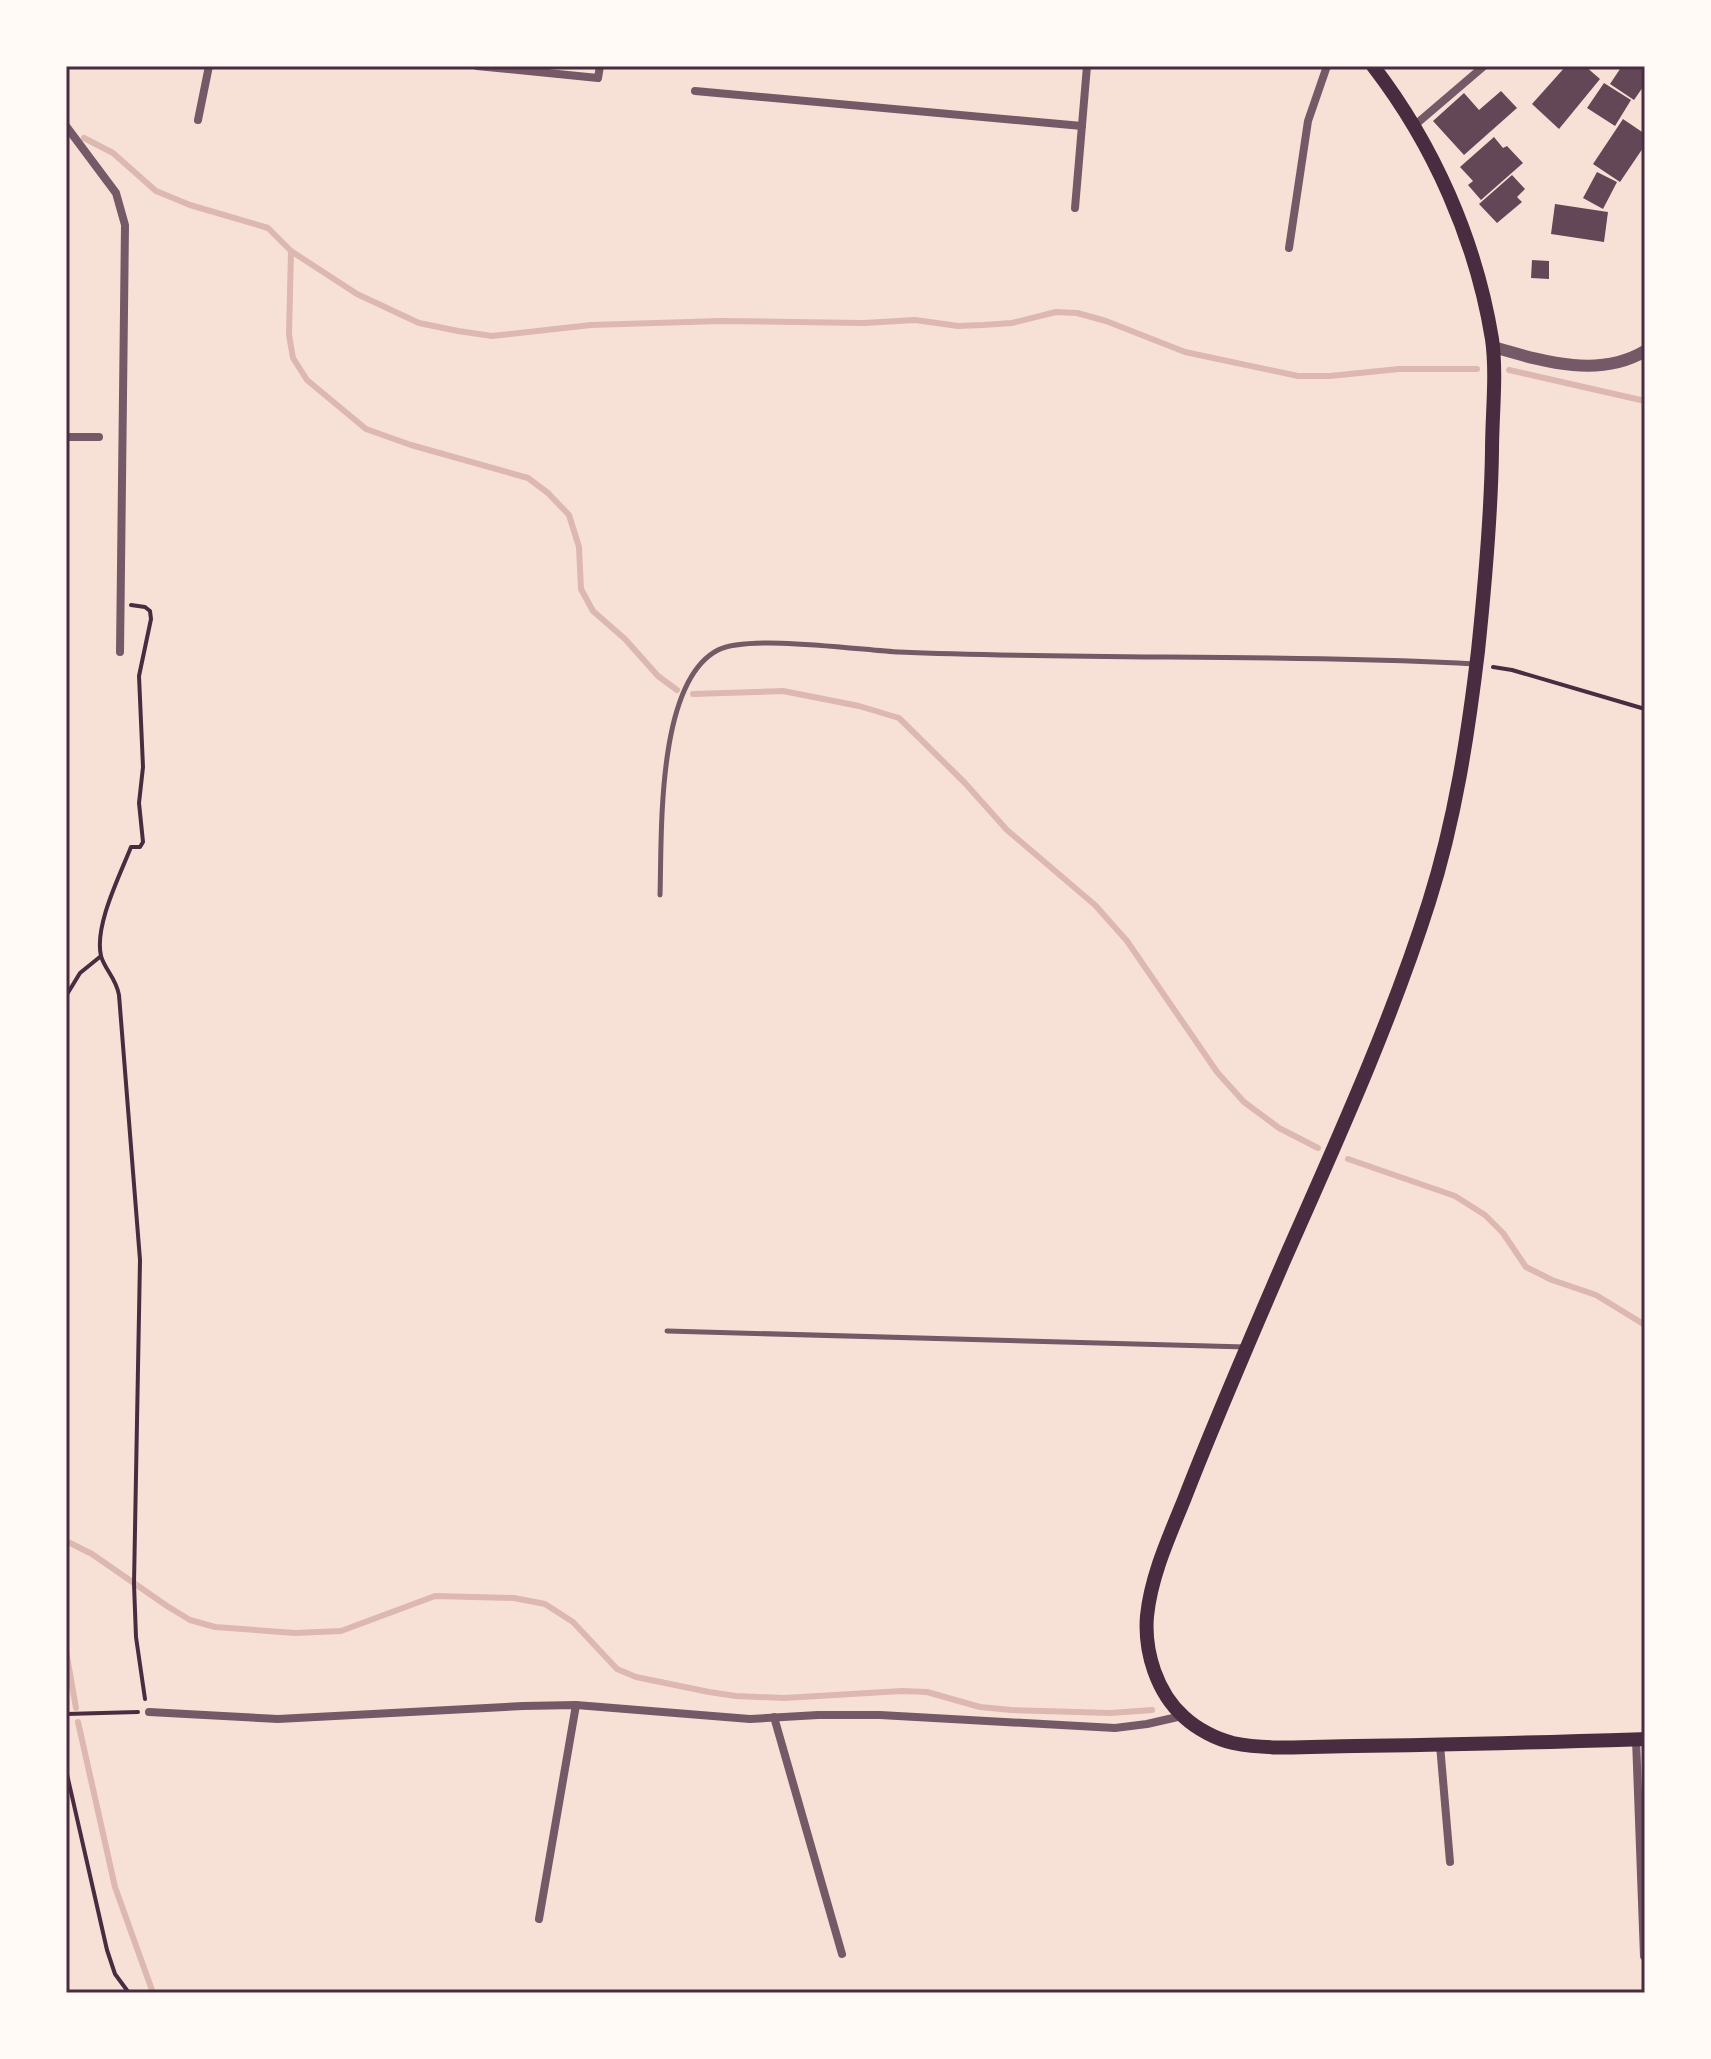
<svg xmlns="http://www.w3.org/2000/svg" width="1711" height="2059" viewBox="0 0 1711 2059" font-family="'Exo 2',sans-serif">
  <rect width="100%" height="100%" fill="#f7e1d7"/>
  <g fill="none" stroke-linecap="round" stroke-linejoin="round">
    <!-- stream -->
    <g stroke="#dcb8b0" stroke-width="6">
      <polyline points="84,138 113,153 156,191 190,205 268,228 291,251 357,294 419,323 458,331 492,336 591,325 720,321 864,323 915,320 958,326 983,325 1012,323 1056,312 1077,313 1106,321 1185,352 1298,376 1330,376 1399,369 1477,369"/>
      <polyline points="291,251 289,335 293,358 307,380 366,429 411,445 528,478 548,493 569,515 579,547 581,589 593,611 625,639 658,676 677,690"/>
      <polyline points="1509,370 1645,401"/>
      <polyline points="693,694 783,691 859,706 899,718 964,782 1007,830 1095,905 1127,941 1217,1072 1244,1102 1279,1128 1318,1148"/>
      <polyline points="1348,1159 1455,1196 1485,1215 1503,1233 1526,1267 1552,1280 1596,1295 1645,1325"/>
      <polyline points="66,1541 92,1554 167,1606 190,1620 215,1627 295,1633 341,1631 435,1596 514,1598 545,1604 573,1622 617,1669 636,1677 709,1692 736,1696 784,1698 902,1691 927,1692 980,1707 1011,1710 1111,1713 1152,1710"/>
      <polyline points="66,1651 76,1708"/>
      <polyline points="78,1722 115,1887 153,1993"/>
    </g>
  </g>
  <!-- building -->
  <g fill="#644757">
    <polygon points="1566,66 1585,66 1600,79 1559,129 1532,104"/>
    <polygon points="1622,66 1645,66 1645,84 1634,100 1610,84"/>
    <polygon points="1604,83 1631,100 1615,126 1587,108"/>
    <polygon points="1501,91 1517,108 1464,155 1433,121 1464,93 1479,110"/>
    <polygon points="1623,119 1645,134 1645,145 1620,182 1593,164"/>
    <polygon points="1494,137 1503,148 1507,146 1523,163 1481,200 1468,185 1473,181 1460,167"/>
    <polygon points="1597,172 1617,182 1603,209 1583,198"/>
    <polygon points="1512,175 1525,189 1517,197 1522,202 1497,223 1479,204"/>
    <polygon points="1555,204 1608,212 1604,242 1551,234"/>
    <polygon points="1532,260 1549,261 1549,279 1531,278"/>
  </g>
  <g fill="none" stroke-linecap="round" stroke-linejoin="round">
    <!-- path -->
    <g stroke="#4a2c40" stroke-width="4">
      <path d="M131,605L145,607L150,611L151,619L139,676L143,767L139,803L143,842L140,847H131C120,875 94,926 101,956C105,970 116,978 119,995L140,1260L134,1584L136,1637L145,1699"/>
      <polyline points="1493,667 1512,670 1645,709"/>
      <polyline points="66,996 80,973 101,956"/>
      <polyline points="66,1714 138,1712"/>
      <polyline points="66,1770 107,1950 115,1974 129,1993"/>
    </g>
    <!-- service -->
    <g stroke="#755966" stroke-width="5">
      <path d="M660,895C662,834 656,682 718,650C749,634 860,650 899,652C1091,660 1283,654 1475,664"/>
      <polyline points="667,1331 1246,1347"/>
    </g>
    <!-- minor -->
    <g stroke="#755966" stroke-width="8">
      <polyline points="477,66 598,78 600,66"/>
      <polyline points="695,91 1082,126"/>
      <polyline points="198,120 209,66"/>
      <polyline points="1415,125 1484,66"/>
      <polyline points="66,126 116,193 125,225 120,652"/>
      <polyline points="1075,208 1087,66"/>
      <polyline points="1289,248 1308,121 1327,66"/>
      <polyline points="66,437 99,437"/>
      <polyline points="149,1712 278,1719 523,1706 576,1705 750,1719 818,1715 880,1715 1115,1728 1147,1724 1182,1716"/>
      <polyline points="774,1717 842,1954"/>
      <polyline points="1636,1739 1644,1956"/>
      <polyline points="1440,1745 1450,1862"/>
      <polyline points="539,1919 576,1705"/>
    </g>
    <!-- tertiary -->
    <path stroke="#755966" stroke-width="12" d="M1493,347C1542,361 1598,379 1645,351"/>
    <!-- primary -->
    <path stroke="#4a2c40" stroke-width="14" d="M1373,66C1434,145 1476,241 1492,339C1497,375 1492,414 1492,451C1491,518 1485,584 1478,651C1468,735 1455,820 1429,902C1390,1025 1335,1145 1283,1263C1249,1342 1215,1420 1184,1500C1169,1537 1151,1576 1147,1616C1144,1652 1157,1693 1184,1717C1197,1729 1216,1739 1233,1743C1272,1751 1316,1746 1355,1746C1452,1745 1548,1742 1645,1739"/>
  </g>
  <!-- border -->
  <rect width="1711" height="2059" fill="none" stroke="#fffaf5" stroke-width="136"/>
  <rect x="68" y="68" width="1575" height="1923" fill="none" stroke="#4a2c40" stroke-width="3"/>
</svg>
